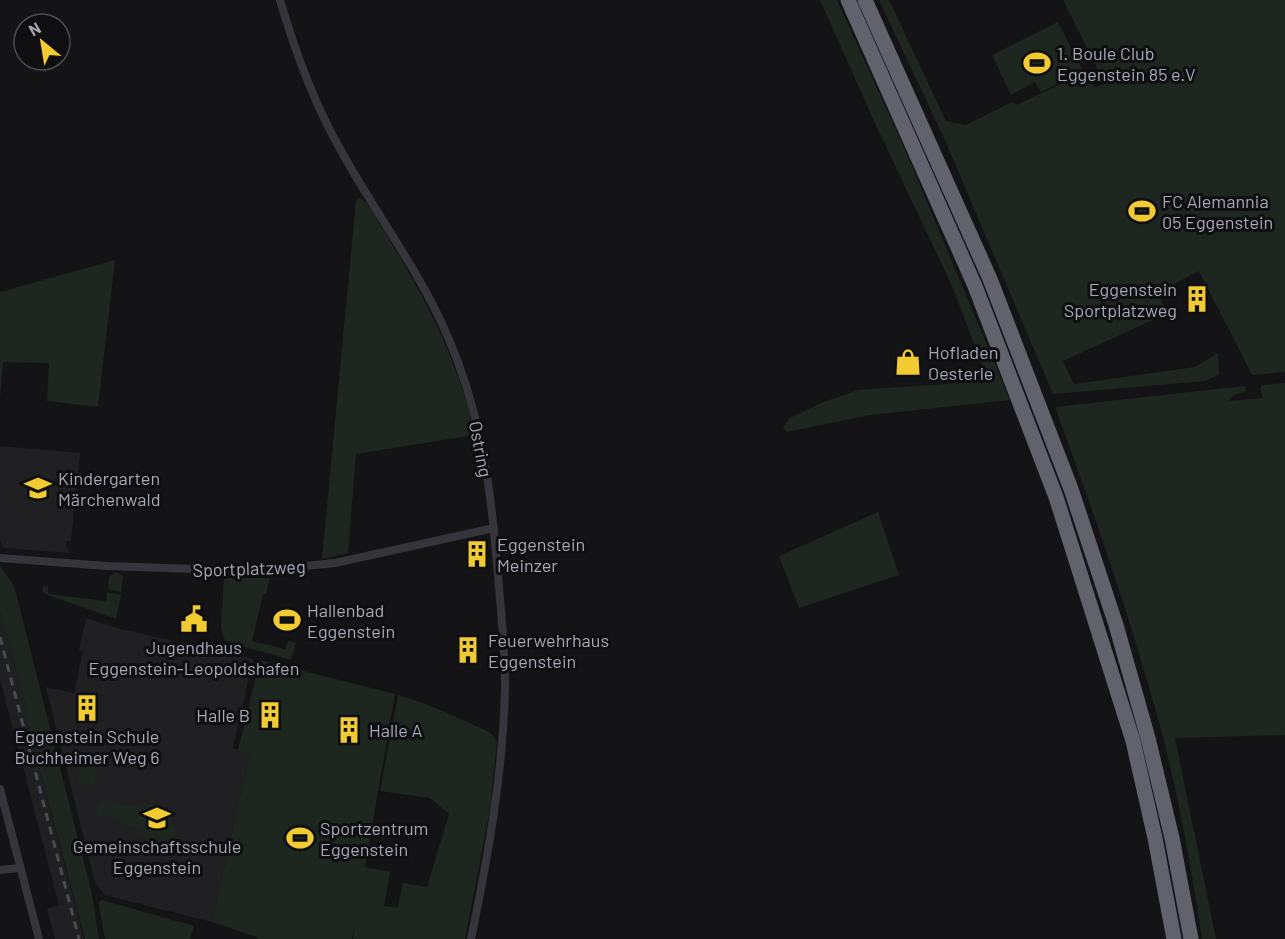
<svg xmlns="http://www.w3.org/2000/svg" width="1285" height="939" viewBox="0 0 1285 939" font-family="Barlow,sans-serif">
  <rect width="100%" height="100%" fill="#141416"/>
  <!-- built -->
  <g fill="#202023">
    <polygon points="0,446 80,453 71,541 66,541 66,546 70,553 4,548 0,540"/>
    <polygon points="0,611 26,706 24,711 84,939 55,939 47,909 59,905 0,679"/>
    <polygon points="86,618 117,628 253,659 233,748 250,753 212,922 105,895 95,883 46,687 74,693 83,651 79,650"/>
  </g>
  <!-- green -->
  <g fill="#1e2620">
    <polygon points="820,0 837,0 906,152 1010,400 870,415 787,432 783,428 790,418 821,403 858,390 988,381 953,288 874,121"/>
    <polygon points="879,0 889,0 946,121 966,125 1012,102 1016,105 1085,73 1091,80 1094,88 1105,84 1063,0 1285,0 1285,372 1252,375 1199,271 1157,293 1168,313 1063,361 1074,384 1195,367 1218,353 1219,374 1205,381 1053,394 944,138"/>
    <polygon points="1058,22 1083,71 1041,92 1035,82 1011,95 992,55"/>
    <path d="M359,198L366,202C412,275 457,350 475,435L356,454L348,553L322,559L356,201Z"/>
    <polygon points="115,260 98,407 47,401 49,363 3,362 0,399 0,292"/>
    <path d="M1285,383V735L1175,738L1216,939H1202C1192,871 1180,804 1163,737C1133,625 1095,516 1055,407L1244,386L1247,391L1234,395L1229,401L1263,398L1260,389L1262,385Z"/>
    <polygon points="878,512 899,575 799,608 779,556"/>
    <polygon points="0,566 14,586 92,894 99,939 85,939 24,711 26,706 0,611"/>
    <polygon points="114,573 119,573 123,576 121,592 108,589 109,577"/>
    <polygon points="224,578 270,578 266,594 263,594 252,641 285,649 288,641 296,643 291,660 225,641 221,627"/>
    <polygon points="44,586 48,586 48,594 106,601 107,592 121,595 116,619 45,594 42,590"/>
    <path d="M260,660L395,694L365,867L390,872L384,906L398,908L403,883L427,887L449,814L430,798L380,791L398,695C430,704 461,719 491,733L497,742L490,810L465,939H353L355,925L352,939H258L257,937L212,922L250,753L238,750Z"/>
    <polygon points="84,750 100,754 94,785 77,782"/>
    <polygon points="100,800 122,805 158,804 169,812 176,836 171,848 154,853 138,828 121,826 119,820 96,815"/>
    <polygon points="102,900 194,926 190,939 105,939 99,905 99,902"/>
  </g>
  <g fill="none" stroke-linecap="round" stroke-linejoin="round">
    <!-- street -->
    <g stroke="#35353b" stroke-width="8">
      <path d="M280,0C295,51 313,101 339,147C374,212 419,269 448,337C478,406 490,479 496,554C500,599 505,643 505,688C503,774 488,856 471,939"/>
      <polyline points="0,558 107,566 256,571 335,563 494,528"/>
      <polyline points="0,789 39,939"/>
      <polyline points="0,870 20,868"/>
    </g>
    <!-- highway -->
    <g stroke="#61626c" stroke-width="15">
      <polyline points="848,0 975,286 1056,497 1133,741 1155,838 1174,939"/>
      <polyline points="865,0 990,279 1071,489 1116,625 1148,738 1172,838 1191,939"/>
    </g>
    <!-- rail -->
    <polyline stroke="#4a4b52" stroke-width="3" stroke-dasharray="8 6" stroke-linecap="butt" points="0,637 79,939"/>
  </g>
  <!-- icons -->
  <defs>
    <symbol id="stadium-bare" viewBox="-9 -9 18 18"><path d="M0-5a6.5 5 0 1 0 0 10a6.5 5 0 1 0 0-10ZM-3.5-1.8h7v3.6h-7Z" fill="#f1cb31" stroke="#0f0f11" stroke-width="2.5" paint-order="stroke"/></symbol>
    <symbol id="building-bare" viewBox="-9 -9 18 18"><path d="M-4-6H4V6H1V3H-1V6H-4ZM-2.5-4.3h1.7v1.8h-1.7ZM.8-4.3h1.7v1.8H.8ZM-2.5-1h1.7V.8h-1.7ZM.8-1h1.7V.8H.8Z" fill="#f1cb31" stroke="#0f0f11" stroke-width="2.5" paint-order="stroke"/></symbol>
    <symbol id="shop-bare" viewBox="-9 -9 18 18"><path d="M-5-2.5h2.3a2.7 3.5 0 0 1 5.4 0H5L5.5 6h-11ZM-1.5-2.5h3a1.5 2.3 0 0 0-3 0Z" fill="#f1cb31" stroke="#0f0f11" stroke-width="2.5" paint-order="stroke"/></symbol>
    <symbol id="school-bare" viewBox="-9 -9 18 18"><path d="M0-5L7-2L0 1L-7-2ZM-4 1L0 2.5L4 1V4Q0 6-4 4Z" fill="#f1cb31" stroke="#0f0f11" stroke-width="2.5" paint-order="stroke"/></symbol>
    <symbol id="civic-bare" viewBox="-9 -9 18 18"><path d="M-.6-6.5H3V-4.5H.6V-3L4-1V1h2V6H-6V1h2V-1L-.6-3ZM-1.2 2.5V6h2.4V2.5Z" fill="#f1cb31" stroke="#0f0f11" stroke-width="2.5" paint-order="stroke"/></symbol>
  </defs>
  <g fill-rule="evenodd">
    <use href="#stadium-bare" x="1018" y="44" width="38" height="38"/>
    <use href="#stadium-bare" x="1123" y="192" width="38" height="38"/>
    <use href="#building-bare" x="1178" y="280" width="38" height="38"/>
    <use href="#shop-bare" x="889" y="343" width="38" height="38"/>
    <use href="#school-bare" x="19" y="469" width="38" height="38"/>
    <use href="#building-bare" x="458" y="535" width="38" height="38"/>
    <use href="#civic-bare" x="175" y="600" width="38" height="38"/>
    <use href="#stadium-bare" x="268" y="601" width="38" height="38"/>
    <use href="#building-bare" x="449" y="631" width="38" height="38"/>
    <use href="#building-bare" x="68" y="689" width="38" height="38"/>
    <use href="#building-bare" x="251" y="696" width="38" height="38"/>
    <use href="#building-bare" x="330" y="711" width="38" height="38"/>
    <use href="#school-bare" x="138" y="799" width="38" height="38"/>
    <use href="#stadium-bare" x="281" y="819" width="38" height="38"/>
  </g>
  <g text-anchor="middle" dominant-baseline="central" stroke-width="6" stroke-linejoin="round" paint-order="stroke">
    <!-- poi labels -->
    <g font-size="18" fill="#a6a8b6" stroke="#0f0f11" text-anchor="start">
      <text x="1057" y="53">1. Boule Club<tspan x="1057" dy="21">Eggenstein 85 e.V</tspan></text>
      <text x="1162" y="201">FC Alemannia<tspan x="1162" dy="21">05 Eggenstein</tspan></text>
      <text x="1177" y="289" text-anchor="end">Eggenstein<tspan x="1177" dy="21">Sportplatzweg</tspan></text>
      <text x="928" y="352">Hofladen<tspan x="928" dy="21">Oesterle</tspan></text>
      <text x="58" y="478">Kindergarten<tspan x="58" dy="21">Märchenwald</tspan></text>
      <text x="497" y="544">Eggenstein<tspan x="497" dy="21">Meinzer</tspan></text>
      <text x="307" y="610">Hallenbad<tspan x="307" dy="21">Eggenstein</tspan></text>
      <text x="488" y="640">Feuerwehrhaus<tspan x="488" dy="21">Eggenstein</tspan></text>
      <text x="194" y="647" text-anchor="middle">Jugendhaus<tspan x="194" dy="21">Eggenstein-Leopoldshafen</tspan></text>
      <text x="250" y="715" text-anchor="end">Halle B</text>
      <text x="369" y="730">Halle A</text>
      <text x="87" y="736" text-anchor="middle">Eggenstein Schule<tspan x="87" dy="21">Buchheimer Weg 6</tspan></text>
      <text x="320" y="828">Sportzentrum<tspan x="320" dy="21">Eggenstein</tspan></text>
      <text x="157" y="846" text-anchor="middle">Gemeinschaftsschule<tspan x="157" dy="21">Eggenstein</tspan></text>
    </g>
    <!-- street labels -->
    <g font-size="18" fill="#a6a8b6" stroke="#0f0f11">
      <text transform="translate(481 449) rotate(79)">Ostring</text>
      <text transform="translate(249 568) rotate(-2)">Sportplatzweg</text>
    </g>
  </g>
  <!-- north arrow -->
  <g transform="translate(42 42) rotate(330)"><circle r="28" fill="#0f0f11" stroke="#4b4c53" stroke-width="1.5"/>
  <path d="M0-4.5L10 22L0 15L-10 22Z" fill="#f1cb31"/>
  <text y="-9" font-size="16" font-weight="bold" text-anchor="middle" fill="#a6a8b6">N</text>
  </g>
</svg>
